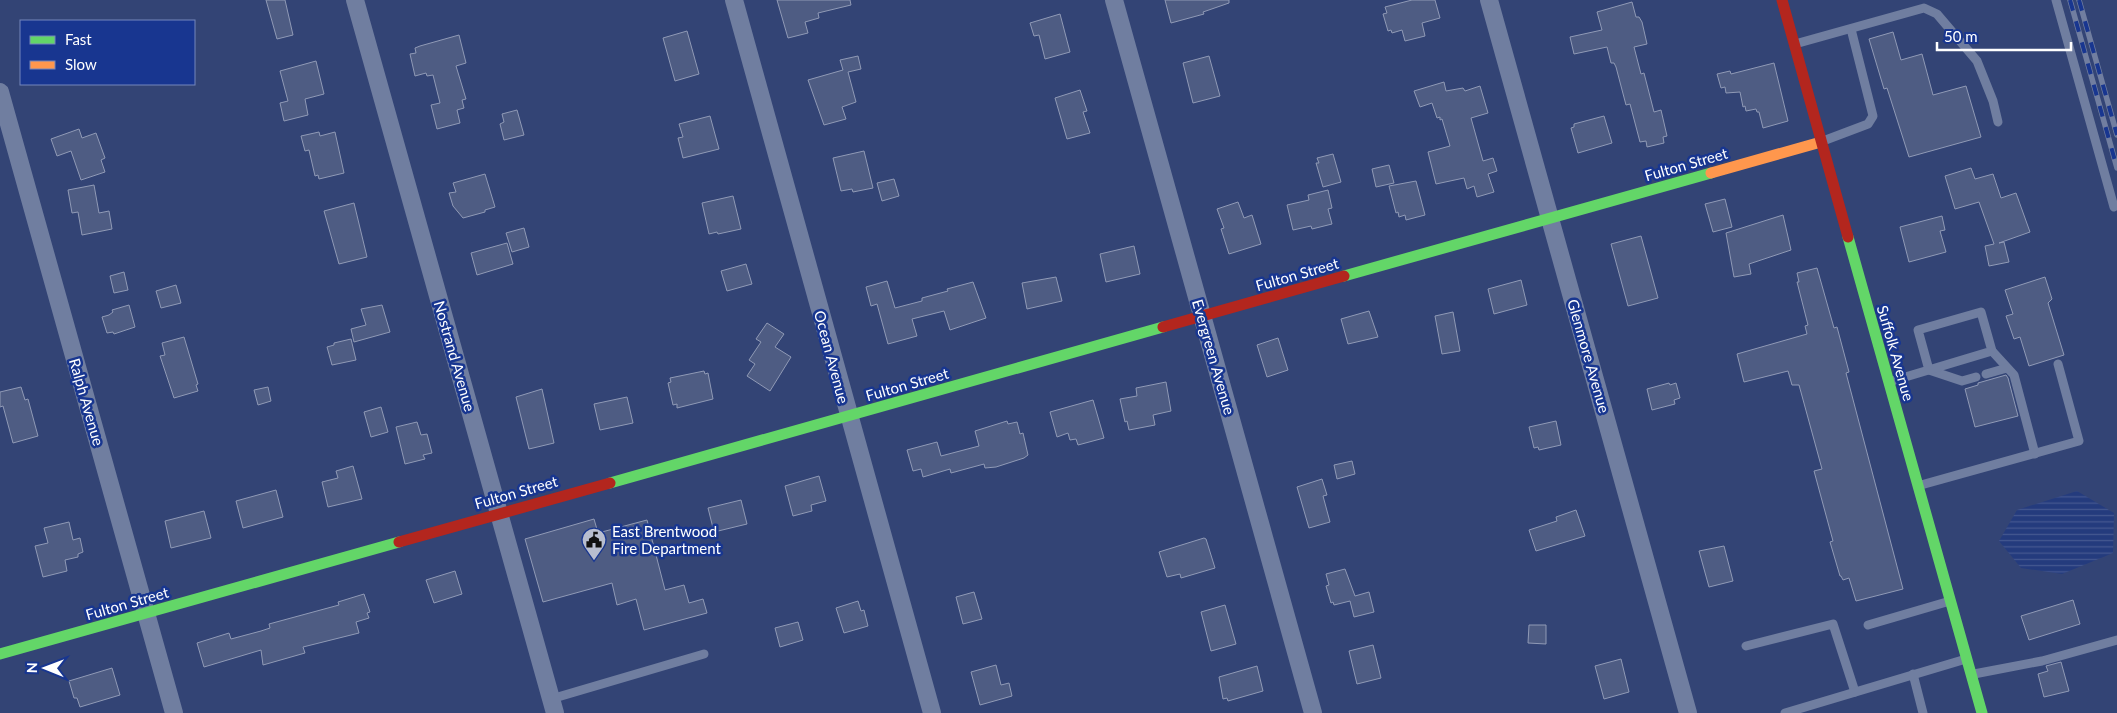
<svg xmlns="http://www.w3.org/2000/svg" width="2117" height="713" viewBox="0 0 2117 713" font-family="Lato,sans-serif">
  <defs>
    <pattern id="water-rules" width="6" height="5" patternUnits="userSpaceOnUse" patternTransform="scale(1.25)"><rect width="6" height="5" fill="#243b7d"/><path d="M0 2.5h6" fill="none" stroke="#455890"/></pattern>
  </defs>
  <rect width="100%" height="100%" fill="#334475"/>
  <!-- water -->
  <polygon fill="url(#water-rules)" points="2077,491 2114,513 2113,553 2062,574 2021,568 1999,541 2017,510"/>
  <!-- building -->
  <g fill="#4e5c83" stroke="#909ab6">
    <polygon points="266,0 285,0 293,35 277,39"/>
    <polygon points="777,0 850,0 851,5 818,13 819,18 805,22 808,33 788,38"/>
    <polygon points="1165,0 1229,0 1229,3 1203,12 1204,14 1171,23"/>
    <polygon points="1412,0 1435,0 1440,18 1422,23 1425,36 1405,41 1402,30 1392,33 1391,30 1388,31 1383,14 1387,13 1385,7"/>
    <polygon points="1632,2 1636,17 1639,17 1642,22 1647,44 1634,47 1641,74 1644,73 1654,112 1661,110 1667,136 1663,137 1664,143 1647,147 1646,141 1640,142 1630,104 1626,105 1616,67 1614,63 1611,63 1607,47 1574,54 1570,37 1602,30 1597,12"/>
    <polygon points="1060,14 1070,52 1045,59 1039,35 1034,36 1030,23"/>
    <polygon points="687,31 699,74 675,81 663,38"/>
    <polygon points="1893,32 1901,60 1922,54 1933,95 1966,86 1981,137 1909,157 1887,88 1884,89 1869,39"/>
    <polygon points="459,35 466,63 456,66 466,99 462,100 464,108 457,110 460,123 437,129 431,105 440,103 433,75 427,76 426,73 415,76 410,54 416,53 415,48 420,46"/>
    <polygon points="858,56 861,69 848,72 856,102 842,107 846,119 824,125 808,80 843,70 840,60"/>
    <polygon points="1209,56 1220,96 1193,103 1183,63"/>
    <polygon points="316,61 324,94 305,99 308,115 284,121 280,103 288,101 280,71"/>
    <polygon points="1774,63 1788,121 1763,128 1759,112 1757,112 1756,109 1746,111 1745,106 1743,107 1740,92 1726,93 1725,87 1721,88 1717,74 1730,71 1731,74"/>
    <polygon points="1444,82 1446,91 1463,88 1465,91 1480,86 1488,113 1471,118 1483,161 1493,158 1497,171 1488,174 1494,192 1477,197 1474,186 1467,189 1464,178 1436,184 1428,152 1450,146 1442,119 1440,120 1440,117 1437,118 1432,103 1420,107 1414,91"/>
    <polygon points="1080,90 1087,111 1083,112 1090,133 1067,139 1055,98"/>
    <polygon points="517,110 524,135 504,140 500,124 504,122 502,114"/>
    <polygon points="710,116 719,149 683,158 678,138 683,137 679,124"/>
    <polygon points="1604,116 1612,143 1578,153 1571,128 1574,127 1574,124"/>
    <polygon points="79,129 82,138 96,133 105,158 101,160 105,172 81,180 71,151 57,156 51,139"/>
    <polygon points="319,132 320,136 335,132 344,173 319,179 318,175 315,176 309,150 305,151 301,136"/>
    <polygon points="864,151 873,188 853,192 852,189 841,191 833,158"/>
    <polygon points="1333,154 1341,182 1323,187 1316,163 1319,163 1317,158"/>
    <polygon points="1389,165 1394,183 1376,187 1372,169"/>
    <polygon points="1971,168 1975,179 1993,174 2001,198 2016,193 2030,232 1999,243 2004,242 2009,262 1989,266 1985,246 1994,244 1979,202 1955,209 1945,176"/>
    <polygon points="485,174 495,207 485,210 485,212 463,218 453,206 449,193 456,192 453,183"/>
    <polygon points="894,179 899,196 882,201 877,183"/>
    <polygon points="1416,181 1425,215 1406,220 1405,215 1399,217 1398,212 1396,213 1389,186"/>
    <polygon points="94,185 99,213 109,211 112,229 82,235 78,212 72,213 68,190"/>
    <polygon points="1328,190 1332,208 1328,209 1332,224 1312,229 1311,226 1293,230 1287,205 1309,200 1308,195"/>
    <polygon points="733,196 741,229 718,234 717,232 709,234 702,203"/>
    <polygon points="1725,199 1732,227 1713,232 1705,204"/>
    <polygon points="1238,202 1244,218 1252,215 1261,244 1229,254 1221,229 1224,228 1217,209"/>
    <polygon points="354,203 367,257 339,264 324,211"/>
    <polygon points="1783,215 1791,250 1749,264 1751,274 1734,277 1726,233"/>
    <polygon points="1942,216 1945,230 1940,231 1946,252 1909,262 1900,227"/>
    <polygon points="524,228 529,247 512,252 506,233"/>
    <polygon points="1641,236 1658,298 1628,306 1611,244"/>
    <polygon points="507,243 513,264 477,275 471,253"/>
    <polygon points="1134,246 1140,274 1106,282 1100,254"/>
    <polygon points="746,264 752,284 727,291 721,271"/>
    <polygon points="1817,268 1834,328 1837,327 1849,372 1846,373 1903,589 1856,601 1849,578 1843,580 1841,576 1840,576 1830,542 1833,541 1814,471 1822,469 1799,385 1792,385 1788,371 1744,382 1737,354 1807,334 1805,326 1808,325 1797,282 1799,282 1797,273"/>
    <polygon points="124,272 128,290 114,293 110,276"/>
    <polygon points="1056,277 1062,301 1027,309 1022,283"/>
    <polygon points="2045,277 2052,299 2048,303 2064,355 2029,366 2020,337 2014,339 2006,316 2013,314 2005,290"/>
    <polygon points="1521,280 1527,305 1494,314 1488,289"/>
    <polygon points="887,281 895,308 922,301 922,298 948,291 947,289 973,282 986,318 950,330 944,311 912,319 917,336 888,344 877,304 871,306 866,287"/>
    <polygon points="176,285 181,303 161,308 156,291"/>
    <polygon points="129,305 135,327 114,334 113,332 107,333 102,317 109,315 113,312 112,310"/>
    <polygon points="382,305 390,332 354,342 351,329 366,325 361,309"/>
    <polygon points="1369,311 1378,337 1348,344 1341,319"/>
    <polygon points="1453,312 1460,351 1442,354 1435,316"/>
    <polygon points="767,323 784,334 775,347 791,357 770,391 747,376 755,364 749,360 761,342 756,339"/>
    <polygon points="184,337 198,384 196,385 198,391 174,398 160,356 165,355 162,343"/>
    <polygon points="1278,338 1288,370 1267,377 1257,345"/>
    <polygon points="351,339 356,360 332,365 327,347 334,345 334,343"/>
    <polygon points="704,371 705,374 708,373 713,399 677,408 677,404 673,405 668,383 671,382 670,378"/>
    <polygon points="2006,375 2008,378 2018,416 1975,427 1965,389 1978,385 1978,383"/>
    <polygon points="1166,382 1171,411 1153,415 1155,425 1129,430 1127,421 1125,422 1120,399 1137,396 1136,388"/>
    <polygon points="1669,383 1670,385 1676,383 1680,398 1674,400 1675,404 1652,410 1647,389"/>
    <polygon points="21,387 25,400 28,399 38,436 13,443 3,406 0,407 0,392"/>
    <polygon points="268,387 271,401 258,405 254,390"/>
    <polygon points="542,389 554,443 529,449 516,397"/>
    <polygon points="627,397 633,423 600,430 594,404"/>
    <polygon points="1093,400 1104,438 1078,445 1076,439 1070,440 1068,433 1057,437 1050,412"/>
    <polygon points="381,407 388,432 371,437 364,412"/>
    <polygon points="1007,421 1008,424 1017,422 1020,434 1023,433 1028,455 1024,458 996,467 985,468 984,464 951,473 950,469 923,477 921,469 913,471 907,450 937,442 941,456 979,446 975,431"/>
    <polygon points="1556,421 1561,445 1539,450 1538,447 1534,448 1529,427"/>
    <polygon points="417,422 421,435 427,434 432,453 423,455 425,459 405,464 396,427"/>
    <polygon points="1352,461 1355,474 1337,479 1334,465"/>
    <polygon points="353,466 362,499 328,507 322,482 338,478 336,471"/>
    <polygon points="819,476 826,501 811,505 812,511 793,516 785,486"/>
    <polygon points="1322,479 1327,495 1323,496 1330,522 1309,528 1297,487"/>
    <polygon points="276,490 283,517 243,528 236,501"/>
    <polygon points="741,500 747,524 714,532 708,508"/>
    <polygon points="1576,510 1585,536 1536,551 1529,530 1557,521 1556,517"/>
    <polygon points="204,511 211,538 171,548 165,521"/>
    <polygon points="594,519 598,533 647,520 665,590 684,585 689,603 703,599 707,613 644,630 636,599 617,605 612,583 543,602 525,539"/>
    <polygon points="69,522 73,540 80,538 83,552 78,554 78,557 65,560 67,571 43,577 35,546 48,543 44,528"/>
    <polygon points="1204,538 1206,539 1215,568 1181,578 1180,574 1167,577 1159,552"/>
    <polygon points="1724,546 1733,581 1709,587 1699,551"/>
    <polygon points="1345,569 1355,596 1369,592 1374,612 1354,617 1350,601 1334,605 1333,602 1331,603 1326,586 1329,585 1326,574"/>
    <polygon points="455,571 462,594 434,603 426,580"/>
    <polygon points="974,592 982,619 963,624 956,597"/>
    <polygon points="364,594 370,612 367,613 369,618 356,622 359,633 303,647 305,653 263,665 261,650 204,667 197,643 229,633 231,639 261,631 270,628 269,624 339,605 338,602"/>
    <polygon points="2073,600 2080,624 2029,640 2021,616"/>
    <polygon points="858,601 861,611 864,610 868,626 844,633 836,608"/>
    <polygon points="1225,605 1236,644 1211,651 1201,612"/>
    <polygon points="798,622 803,640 780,647 775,628"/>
    <polygon points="1529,625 1546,625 1546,644 1528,643"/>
    <polygon points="1373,645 1381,678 1357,684 1349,651"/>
    <polygon points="1621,659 1629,692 1604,699 1595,666"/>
    <polygon points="2061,662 2069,691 2044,697 2038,674 2048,671 2046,666"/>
    <polygon points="996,665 1001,685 1009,683 1012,696 980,705 971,672"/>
    <polygon points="1257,666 1263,691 1228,701 1227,698 1223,699 1219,677"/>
    <polygon points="112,668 120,695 80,707 77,698 74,698 69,681"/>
  </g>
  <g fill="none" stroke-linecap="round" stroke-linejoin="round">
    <!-- lane -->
    <g stroke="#707ea0" stroke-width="9">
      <polyline points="2056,0 2114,207"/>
      <polyline points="1795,44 1924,8 1937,14 1977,61 1993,101 1998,122"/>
      <polyline points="1823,141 1868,124 1873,116 1851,29"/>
      <polyline points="1992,351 2014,375 2035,454"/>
      <polyline points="1929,370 1962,381 1976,377"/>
      <polyline points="1986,374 2007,368"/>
      <polyline points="1892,381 1992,351 1981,312 1918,330 1929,370"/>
      <polyline points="1921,485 2079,441 2058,364"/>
      <polyline points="1868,625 1950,601"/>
      <polyline points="1746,646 1833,624 1855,692"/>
      <polyline points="1913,674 1923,713"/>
      <polyline points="1974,674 2042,661 2117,640"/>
      <polyline points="551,699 704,654"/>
      <polyline points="1785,713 1966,659"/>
    </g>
    <!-- street -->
    <g stroke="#707ea0" stroke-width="18">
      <polyline points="355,0 555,713"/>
      <polyline points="734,0 932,713"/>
      <polyline points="1114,0 1313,713"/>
      <polyline points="1489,0 1688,713"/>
      <polyline points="0,92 174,713"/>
    </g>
    <!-- fast -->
    <g stroke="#63d668" stroke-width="11">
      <polyline points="1848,237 1982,713"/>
      <polyline points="1344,276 1711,173"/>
      <polyline points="610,483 1163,327"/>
      <polyline points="0,654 399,542"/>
    </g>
    <!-- slow -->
    <polyline stroke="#ff974d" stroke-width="11" points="1711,173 1821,142"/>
    <!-- jam -->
    <g stroke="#b3261e" stroke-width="11">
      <polyline points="1782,0 1848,237"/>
      <polyline points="1163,327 1344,276"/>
      <polyline points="399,542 610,483"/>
    </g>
    <defs>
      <g id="rail">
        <polyline points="2070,0 2117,168"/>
        <polyline points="2079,0 2117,135"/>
      </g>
    </defs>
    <!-- rail casing -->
    <use href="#rail" stroke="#717ea0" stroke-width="5.5"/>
    <!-- rail -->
    <use href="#rail" stroke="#183690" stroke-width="4" stroke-dasharray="11" stroke-linecap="butt"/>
  </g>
  <!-- icons -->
  <defs>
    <symbol id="civic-pin" viewBox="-11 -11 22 30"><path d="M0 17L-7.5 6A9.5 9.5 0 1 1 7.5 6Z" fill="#b8becf" stroke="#183690"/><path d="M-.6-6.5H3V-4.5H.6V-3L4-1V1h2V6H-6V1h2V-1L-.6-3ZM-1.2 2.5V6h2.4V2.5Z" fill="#111"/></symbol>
  </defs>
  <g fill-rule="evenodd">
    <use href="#civic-pin" x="580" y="526" width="28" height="38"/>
  </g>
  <g text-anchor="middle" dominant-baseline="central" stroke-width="5" stroke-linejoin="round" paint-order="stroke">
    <!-- street labels -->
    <g font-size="15" fill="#fff" stroke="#183690">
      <text transform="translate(1686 164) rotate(-16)">Fulton Street</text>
      <text transform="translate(1297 274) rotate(-16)">Fulton Street</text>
      <text transform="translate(1896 353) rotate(74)">Suffolk Avenue</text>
      <text transform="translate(455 356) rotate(74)">Nostrand Avenue</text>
      <text transform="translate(1589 356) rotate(74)">Glenmore Avenue</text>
      <text transform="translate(832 357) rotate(75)">Ocean Avenue</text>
      <text transform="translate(1214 357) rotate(74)">Evergreen Avenue</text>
      <text transform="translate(907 384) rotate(-16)">Fulton Street</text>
      <text transform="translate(87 402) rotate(74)">Ralph Avenue</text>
      <text transform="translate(516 492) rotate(-16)">Fulton Street</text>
      <text transform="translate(127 603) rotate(-16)">Fulton Street</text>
    </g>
    <!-- poi labels -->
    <g font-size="15" fill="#fff" stroke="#183690" text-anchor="start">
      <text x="612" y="531">East Brentwood<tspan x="612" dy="17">Fire Department</tspan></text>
    </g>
  </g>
  <!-- legend -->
  <rect x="20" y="20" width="175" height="65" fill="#183690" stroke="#7486bc"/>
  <rect x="30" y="36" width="25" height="8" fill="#63d668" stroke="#7486bc"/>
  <text x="65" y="45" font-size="15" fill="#ffffff">Fast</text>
  <rect x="30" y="61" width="25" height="8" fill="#ff974d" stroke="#7486bc"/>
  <text x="65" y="70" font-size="15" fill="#ffffff">Slow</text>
  <!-- north arrow -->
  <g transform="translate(45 668) rotate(271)" stroke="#183690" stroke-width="4" paint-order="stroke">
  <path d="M0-4L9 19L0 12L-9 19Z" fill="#ffffff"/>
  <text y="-8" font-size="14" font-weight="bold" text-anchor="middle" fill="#ffffff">N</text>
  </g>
  <!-- scale -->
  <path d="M1937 42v8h134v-8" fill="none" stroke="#ffffff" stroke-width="2.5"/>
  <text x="1944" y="42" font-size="15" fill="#ffffff" stroke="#183690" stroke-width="4" paint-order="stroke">50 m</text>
</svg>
